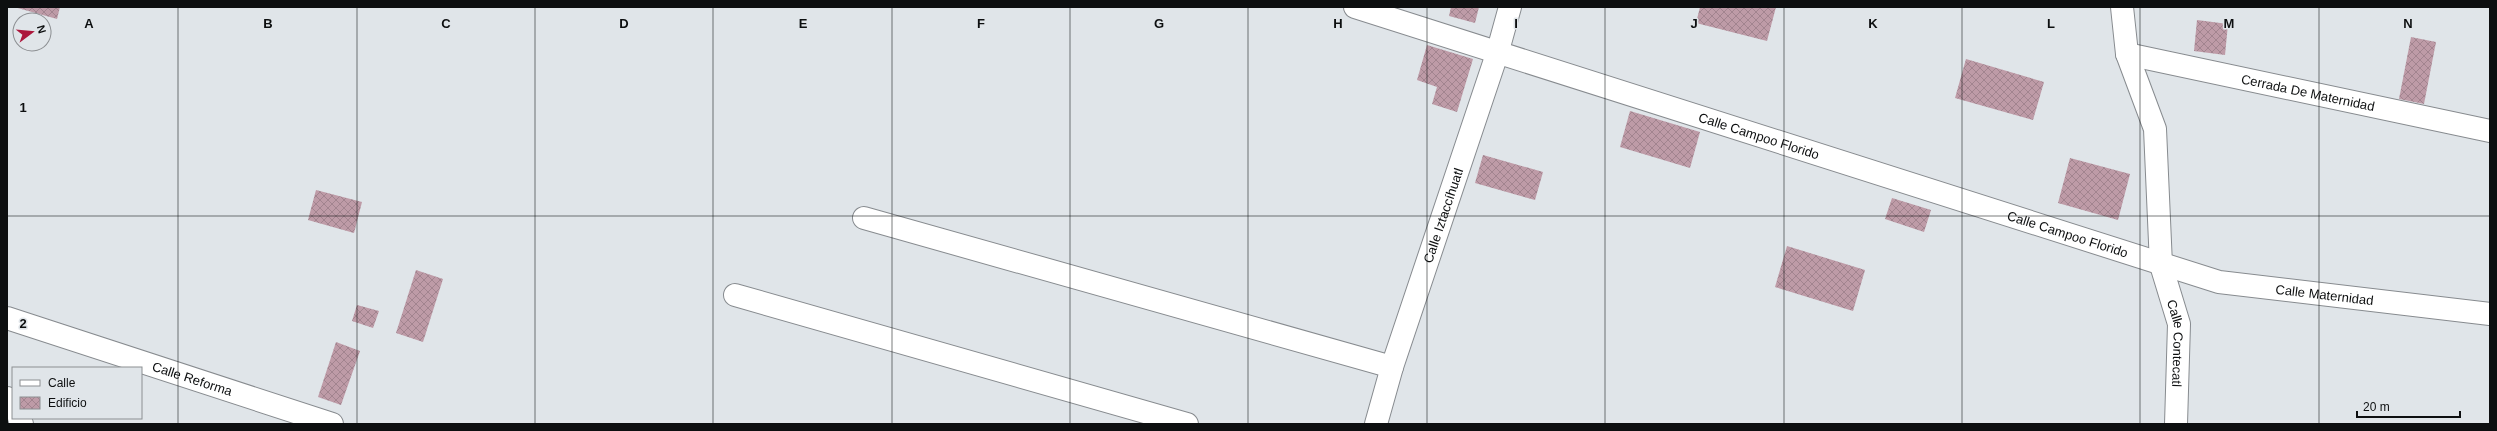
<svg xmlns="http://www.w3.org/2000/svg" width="2497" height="431" viewBox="0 0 2497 431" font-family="Helvetica,sans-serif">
  <defs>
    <pattern id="building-cross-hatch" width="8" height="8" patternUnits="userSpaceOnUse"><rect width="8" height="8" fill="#be9ba7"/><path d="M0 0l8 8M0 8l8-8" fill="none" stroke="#a2848f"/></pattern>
  </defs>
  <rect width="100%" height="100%" fill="#e0e5e9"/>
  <!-- building -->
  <g fill="url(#building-cross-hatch)">
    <polygon points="14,7 60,7 57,19"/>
    <polygon points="1451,7 1479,7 1475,23 1449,16"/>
    <polygon points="1700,7 1776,7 1767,41 1696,23"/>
    <polygon points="2197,20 2228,24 2225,55 2194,51"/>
    <polygon points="2411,37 2436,42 2424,104 2399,99"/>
    <polygon points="1427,45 1473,59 1457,112 1432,104 1437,87 1417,80"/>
    <polygon points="1966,59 2044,82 2033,120 1955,98"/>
    <polygon points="1630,111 1700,132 1690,168 1620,147"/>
    <polygon points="1483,155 1543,172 1535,200 1475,183"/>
    <polygon points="2070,158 2130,174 2118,220 2058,203"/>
    <polygon points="316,190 362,202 354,233 308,220"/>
    <polygon points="1892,198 1931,210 1924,232 1885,219"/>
    <polygon points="1787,246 1865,270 1853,311 1775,287"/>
    <polygon points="416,270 443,279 423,342 396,333"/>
    <polygon points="357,305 379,311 373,328 352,321"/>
    <polygon points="336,342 360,351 341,405 318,397"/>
  </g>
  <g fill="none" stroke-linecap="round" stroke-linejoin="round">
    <defs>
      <g id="street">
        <path id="s1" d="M1355,7L2219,282L2490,314"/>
        <path id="s2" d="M2122,7L2127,54L2155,129L2161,265L2179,324L2176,424"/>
        <path id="s3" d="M2127,54L2490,131"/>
        <polyline points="864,218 1392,367"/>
        <polyline points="735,295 1187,424"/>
        <path id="s4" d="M7,318L332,424"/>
        <polyline points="7,398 13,408"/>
        <polyline points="19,418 22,424"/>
        <path id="s5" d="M1376,424L1392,367L1497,54L1510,7"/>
      </g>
    </defs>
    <!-- street casing -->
    <use href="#street" stroke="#878b8f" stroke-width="24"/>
    <!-- street -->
    <use href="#street" stroke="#fff" stroke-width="22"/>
  </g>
  <!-- grid -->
  <path fill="none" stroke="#0d0f10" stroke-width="1" stroke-opacity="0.55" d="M178,7V424M357,7V424M535,7V424M713,7V424M892,7V424M1070,7V424M1248,7V424M1427,7V424M1605,7V424M1784,7V424M1962,7V424M2140,7V424M2319,7V424M7,216H2490"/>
  <g text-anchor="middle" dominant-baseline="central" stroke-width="3" stroke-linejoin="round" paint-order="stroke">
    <!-- street labels -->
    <g font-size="13" fill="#0d0f10" stroke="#e0e5e9">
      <text stroke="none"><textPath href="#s3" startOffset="185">Cerrada De Maternidad</textPath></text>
      <text stroke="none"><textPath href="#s1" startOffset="424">Calle Campoo Florido</textPath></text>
      <text stroke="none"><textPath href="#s5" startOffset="219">Calle Iztaccíhuatl</textPath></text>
      <text stroke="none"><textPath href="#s1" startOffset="748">Calle Campoo Florido</textPath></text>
      <text stroke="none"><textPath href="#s1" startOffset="1013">Calle Maternidad</textPath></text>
      <text stroke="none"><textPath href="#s2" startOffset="344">Calle Contecatl</textPath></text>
      <text stroke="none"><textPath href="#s4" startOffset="195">Calle Reforma</textPath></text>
    </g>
  </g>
  <g font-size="13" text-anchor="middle" font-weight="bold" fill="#0d0f10" stroke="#e0e5e9" stroke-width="3" stroke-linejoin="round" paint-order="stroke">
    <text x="89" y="28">A</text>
    <text x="268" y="28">B</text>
    <text x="446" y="28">C</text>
    <text x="624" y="28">D</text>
    <text x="803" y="28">E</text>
    <text x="981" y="28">F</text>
    <text x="1159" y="28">G</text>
    <text x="1338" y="28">H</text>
    <text x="1516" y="28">I</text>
    <text x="1694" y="28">J</text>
    <text x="1873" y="28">K</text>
    <text x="2051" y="28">L</text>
    <text x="2229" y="28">M</text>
    <text x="2408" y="28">N</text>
    <text x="23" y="112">1</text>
    <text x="23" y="328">2</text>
  </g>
  <!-- border -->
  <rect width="2497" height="431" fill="none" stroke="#0d0f10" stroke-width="16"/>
  <!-- legend -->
  <rect x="12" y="367" width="130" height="52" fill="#e0e5e9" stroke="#8c8f92"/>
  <rect x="20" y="380" width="20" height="6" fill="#ffffff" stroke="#8c8f92"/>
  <text x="48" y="387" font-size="12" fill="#0d0f10">Calle</text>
  <rect x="20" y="397" width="20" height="12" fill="url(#building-cross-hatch)" stroke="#8c8f92"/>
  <text x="48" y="407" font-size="12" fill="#0d0f10">Edificio</text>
  <!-- north arrow -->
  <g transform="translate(32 32) rotate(74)"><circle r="19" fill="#e0e5e9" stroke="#8c8f92"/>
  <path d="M0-3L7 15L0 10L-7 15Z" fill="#ac173c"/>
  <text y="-6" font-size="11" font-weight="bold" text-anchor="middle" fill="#0d0f10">N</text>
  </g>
  <!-- scale -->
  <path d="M2357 411v6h103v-6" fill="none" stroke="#0d0f10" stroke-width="2"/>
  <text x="2363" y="411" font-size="12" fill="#0d0f10" stroke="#e0e5e9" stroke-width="3" paint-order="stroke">20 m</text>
</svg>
